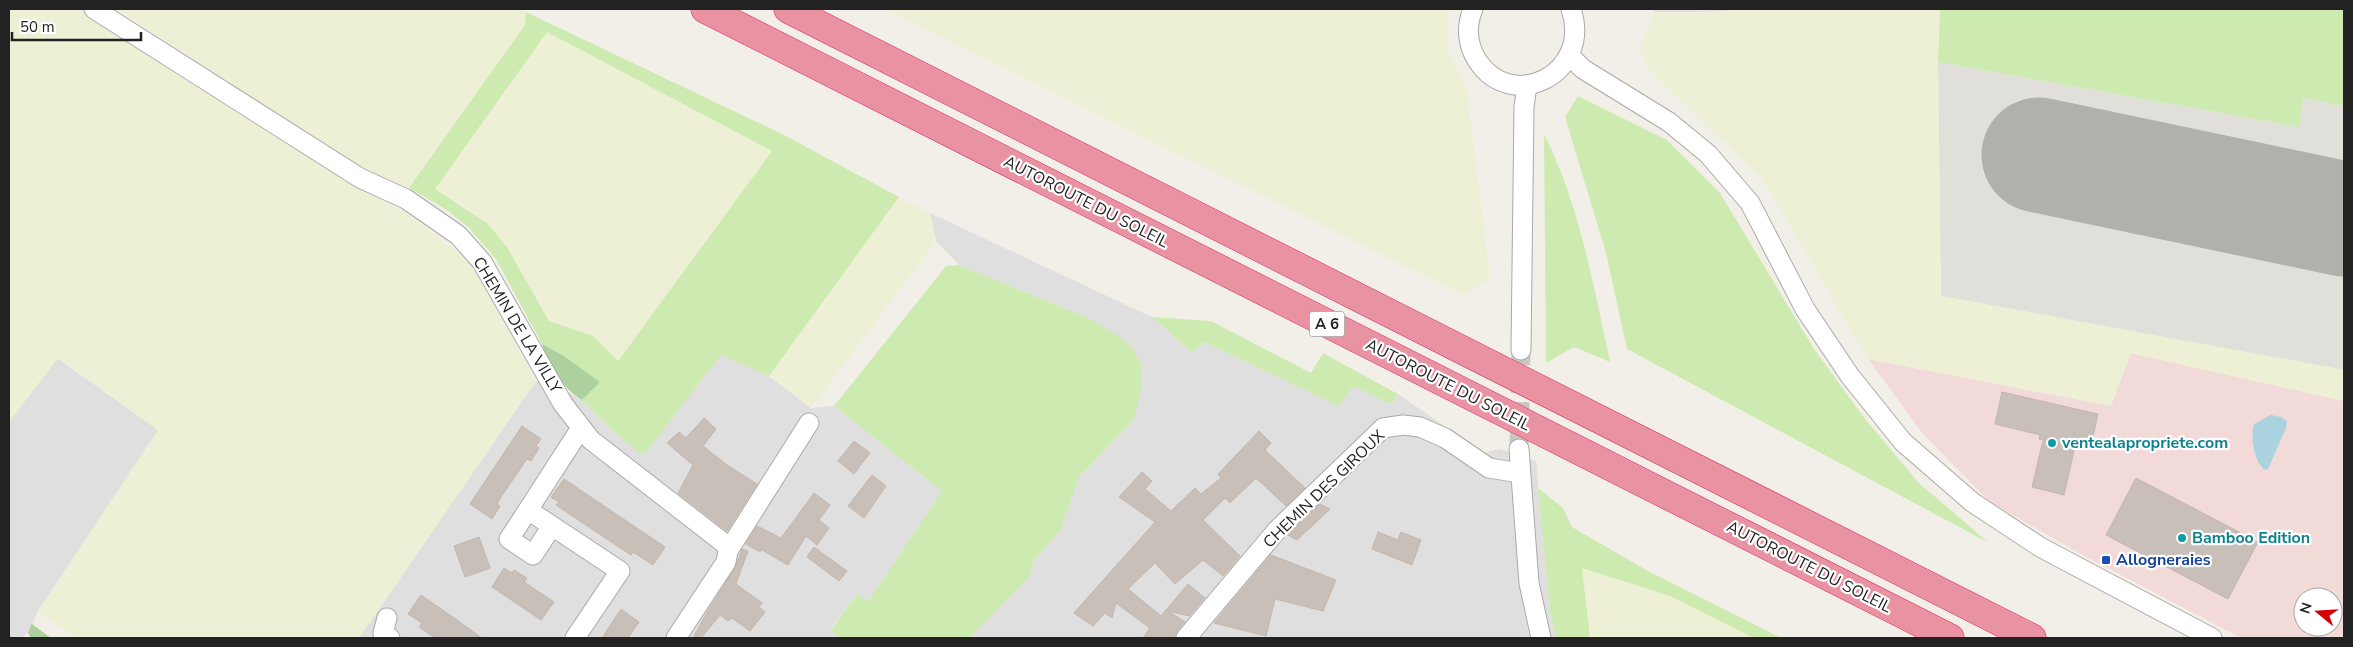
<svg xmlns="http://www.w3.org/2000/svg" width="2353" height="647" viewBox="0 0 2353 647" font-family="'Nunito Sans',sans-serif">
  <rect width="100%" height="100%" fill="#f2efe9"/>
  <!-- residential -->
  <g fill="#e0dfdf">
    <polygon points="930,213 1152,317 1192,353 1204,342 1339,406 1353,386 1391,404 1398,394 1484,453 1499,449 1536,461 1550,610 1556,638 970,638 1029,577 1034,561 1061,529 1079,477 1134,419 1084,316 959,265 936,241"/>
    <polygon points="721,355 769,376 811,408 834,406 942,491 868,602 857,594 831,629 840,638 359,638 536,381 570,393 582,400 613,431 643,455"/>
    <polygon points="57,358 158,430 38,611 28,633 21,638 9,638 9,422"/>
  </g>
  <!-- commercial -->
  <path fill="#f2dad9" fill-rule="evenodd" d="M2131,353L2344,401V638H2241L2081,554L1990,502L1923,434L1868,359L2111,406ZM2303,597H2333V627H2303Z"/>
  <!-- industrial -->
  <polygon fill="#ebdbe8" points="1651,9 1764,9 1702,12 1655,12"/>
  <!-- airport -->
  <polygon fill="#e1dfda" points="1938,62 2300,127 2303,98 2344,106 2344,370 1941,296"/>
  <!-- farmland -->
  <g fill="#eef0d5">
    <polygon points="9,9 79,9 354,184 415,219 471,264 536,381 359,638 76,638 38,611 158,430 58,358 9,422"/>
    <polygon points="116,9 520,9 526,12 526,25 409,188 353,163"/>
    <polygon points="886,9 1450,9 1448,13 1447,47 1467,92 1490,278 1463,295"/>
    <polygon points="1764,9 1940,9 1938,62 1941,296 2344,370 2344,401 2131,353 2111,406 1868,359 1762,178 1652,73 1639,50 1655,12 1702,12"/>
    <polygon points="547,32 772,151 618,361 593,336 549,321 507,247 488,224 435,189"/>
    <polygon points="899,197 930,213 936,241 811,408 769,376"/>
    <polygon points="1581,568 1670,596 1754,638 1590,638"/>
  </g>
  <!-- grass -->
  <g fill="#cdebb0" fill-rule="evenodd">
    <polygon points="1940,9 2344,9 2344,106 2303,98 2300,127 1938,62"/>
    <path d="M526,12L786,136L899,197L769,376L721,355L643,456L613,431L582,400L600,382L564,356L542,344L496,259L468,227L447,210L409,188L525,25ZM547,32L772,151L618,361L593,336L549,321L507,247L488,224L435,189Z"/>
    <polygon points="1578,96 1667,140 1720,193 1814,349 1865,419 1919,483 1989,543 1627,349 1606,253 1565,117"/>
    <path d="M1544,134C1579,203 1594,287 1610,362L1574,347L1546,363Z"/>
    <polygon points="959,265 1084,316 1117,335 1131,346 1141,364 1141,390 1134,419 1079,477 1061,529 1034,561 1029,577 970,638 840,638 831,630 857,594 868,602 942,491 834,406 946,266"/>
    <polygon points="1152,317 1211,321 1311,373 1323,353 1398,394 1391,404 1353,386 1339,406 1204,342 1192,353"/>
    <polygon points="1538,488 1563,508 1572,527 1648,571 1781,638 1754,638 1670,596 1582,568 1590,638 1556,638 1550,610"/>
  </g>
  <!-- forest -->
  <g fill="#add19e">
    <path d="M542,344L564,356L600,382L582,400C563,389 548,365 542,344Z"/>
    <polygon points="32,623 32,624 51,638 31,638 28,633"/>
  </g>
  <!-- water -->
  <path fill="#aad3df" d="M2271,415L2281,417L2287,421L2286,428L2268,469L2265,470C2254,462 2250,436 2254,424Z"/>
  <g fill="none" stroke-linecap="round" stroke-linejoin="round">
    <!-- runway -->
    <polyline stroke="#b1b0ac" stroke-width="115" points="2039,155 2344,219"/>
  </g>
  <!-- building -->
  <g fill="#c7bfb8" stroke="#c4b6ab">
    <polygon points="2002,392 2098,414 2091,446 2076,442 2064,495 2032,487 2043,440 2039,439 2040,435 1995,424"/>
    <polygon points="704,418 716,429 703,446 727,465 757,484 727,531 678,493 693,465 667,443 679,432 686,438"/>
    <polygon points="522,426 541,439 536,446 539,448 531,461 527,459 501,497 497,504 500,506 492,519 470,504"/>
    <polygon points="1259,431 1271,443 1265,450 1305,488 1286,506 1256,478 1230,503 1225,498 1203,520 1240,556 1223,576 1203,560 1175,584 1155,563 1128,589 1161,616 1188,584 1205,598 1189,616 1168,611 1185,622 1177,631 1175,638 1143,638 1150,628 1116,603 1112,618 1105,613 1093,626 1074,613 1155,522 1119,497 1142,472 1152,481 1145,489 1171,511 1195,488 1201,494 1221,478 1218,474"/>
    <polygon points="854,441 870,453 854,474 838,461"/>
    <polygon points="872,475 886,486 864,518 848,506"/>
    <polygon points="2136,478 2258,542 2228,599 2106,535"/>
    <polygon points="564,479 665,547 653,565 633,552 631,555 556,505 559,502 551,497"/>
    <polygon points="814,493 830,505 819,520 829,528 817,545 806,536 788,565 762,550 760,552 746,544 757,526 781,538"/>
    <polygon points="1320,504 1330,509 1297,540 1288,535"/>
    <polygon points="1378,532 1398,540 1401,532 1421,540 1412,565 1372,549"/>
    <polygon points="479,537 490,568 465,577 454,546"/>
    <polygon points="814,547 847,571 839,581 807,557"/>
    <polygon points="742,549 748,551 736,584 762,603 759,607 765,612 750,631 732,618 728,621 720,615 701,638 699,638 694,636 707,612 735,568"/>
    <polygon points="1271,555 1336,580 1323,611 1275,599 1266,636 1214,623"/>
    <polygon points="504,568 512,573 514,570 527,578 524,582 554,602 541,620 492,587"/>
    <polygon points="421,595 454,618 482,638 435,638 419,627 422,623 408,614"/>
    <polygon points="621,609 639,622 628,638 602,638"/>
  </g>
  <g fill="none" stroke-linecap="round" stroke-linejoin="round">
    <!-- minor-tunnel -->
    <polyline stroke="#c8c6c1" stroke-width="19" stroke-dasharray="19 9" stroke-linecap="butt" points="1519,449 1521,350"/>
    <defs>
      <g id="minor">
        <polyline points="94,9 360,178 406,199 458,235 482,262 563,404 591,440 725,544 728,551 726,562 676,638"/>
        <path d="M1473,9C1466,26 1467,44 1477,60C1511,114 1593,74 1571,9"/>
        <polyline points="1570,56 1583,69 1669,122 1708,154 1750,203 1805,309 1850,376 1903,442 1972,502 2040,547 2212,638"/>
        <polyline points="1521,350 1524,107 1527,85"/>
        <polyline points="1519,449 1529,583 1541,638"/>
        <polyline points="528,510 509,539 533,555 552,526"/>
        <polyline points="728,551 809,423"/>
        <polyline points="387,618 383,633 390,638"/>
        <polyline points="575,638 620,571 528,510 581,428"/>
        <polyline points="1186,638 1278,529 1383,428 1403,425 1420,427 1445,438 1489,468 1520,473"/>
      </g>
      <g id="highway">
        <polyline points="705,9 1950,638"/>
        <polyline points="788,9 2032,638"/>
      </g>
    </defs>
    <!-- minor casing -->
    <use href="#minor" stroke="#a9a9a9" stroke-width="21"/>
    <!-- highway casing -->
    <use href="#highway" stroke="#dc2a67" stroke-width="29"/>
    <!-- minor -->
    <use href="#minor" stroke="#fff" stroke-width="19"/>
    <!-- highway -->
    <use href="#highway" stroke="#e892a2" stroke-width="28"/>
  </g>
  <!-- markers -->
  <g fill="#0f9aa8" stroke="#fff" stroke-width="2">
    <circle cx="2052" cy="443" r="5"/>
    <circle cx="2182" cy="538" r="5"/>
  </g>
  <rect fill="#1a4fb4" stroke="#fff" stroke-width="2" x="2101" y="555" width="10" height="10" rx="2.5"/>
  <g text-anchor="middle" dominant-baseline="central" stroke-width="4.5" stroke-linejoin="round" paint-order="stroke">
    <!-- shield labels -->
    <rect fill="#fff" stroke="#646464" stroke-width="1" x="1309.5" y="311.5" width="35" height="25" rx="4"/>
    <g font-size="15" font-weight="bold" fill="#222">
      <text x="1327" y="324">A 6</text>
    </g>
    <!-- street labels -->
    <g font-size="16" fill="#222" stroke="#fff">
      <text transform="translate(1086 202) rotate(27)">AUTOROUTE DU SOLEIL</text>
      <text transform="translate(517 325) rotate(59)">CHEMIN DE LA VILLY</text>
      <text transform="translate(1448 385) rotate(27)">AUTOROUTE DU SOLEIL</text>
      <text transform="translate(1324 489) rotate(-44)">CHEMIN DES GIROUX</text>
      <text transform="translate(1809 567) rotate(27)">AUTOROUTE DU SOLEIL</text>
    </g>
    <!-- culture labels -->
    <g font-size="16" font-weight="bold" fill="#0d838f" stroke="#fff" text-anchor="start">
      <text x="2062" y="443">ventealapropriete.com</text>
      <text x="2192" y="538">Bamboo Edition</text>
    </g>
    <!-- transit labels -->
    <g font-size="16" font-weight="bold" fill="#164399" stroke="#fff" text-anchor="start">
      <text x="2116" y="560">Allogneraies</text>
    </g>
  </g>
  <!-- border -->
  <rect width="2353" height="647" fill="none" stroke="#222222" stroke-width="20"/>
  <!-- north arrow -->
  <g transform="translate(2318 612) rotate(288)"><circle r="24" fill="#ffffff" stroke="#a7a7a7"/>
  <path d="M0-4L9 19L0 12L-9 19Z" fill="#d40000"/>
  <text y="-8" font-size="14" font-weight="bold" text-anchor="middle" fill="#222222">N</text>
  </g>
  <!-- scale -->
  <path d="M12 32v8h129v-8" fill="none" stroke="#222222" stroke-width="2.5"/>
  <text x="20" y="32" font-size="15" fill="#222222" stroke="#ffffff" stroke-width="4" paint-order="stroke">50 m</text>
</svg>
